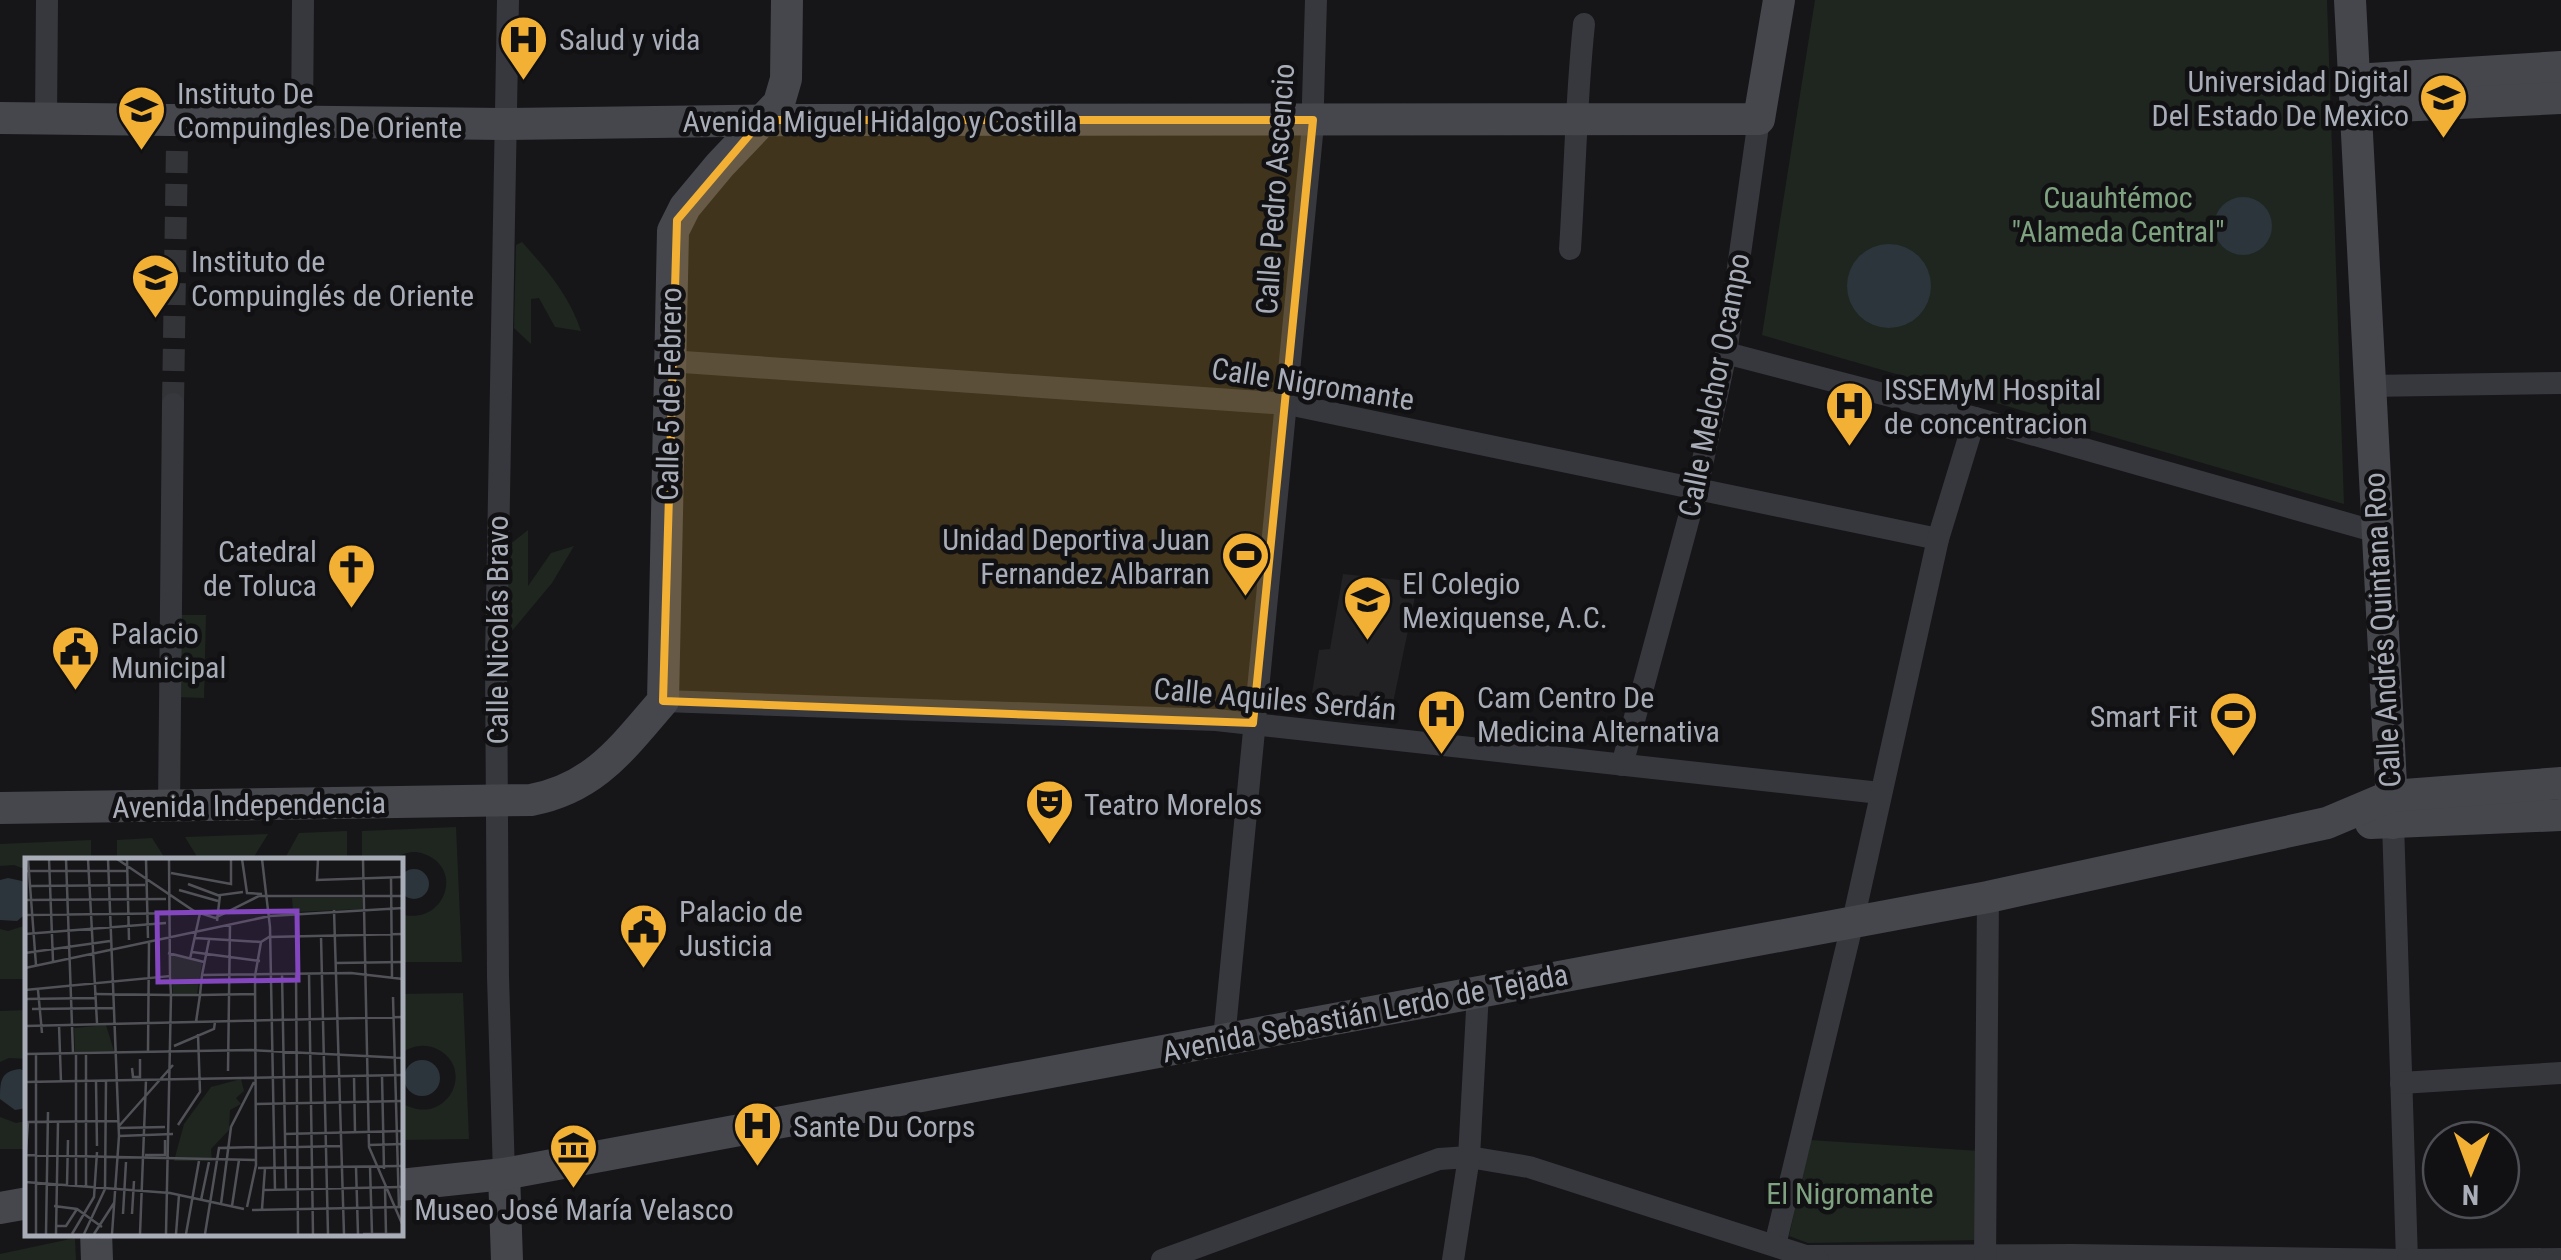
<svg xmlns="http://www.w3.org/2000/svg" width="2561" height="1260" viewBox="0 0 2561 1260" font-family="'Roboto Condensed',sans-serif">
  <rect width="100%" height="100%" fill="#161618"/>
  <!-- built -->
  <polygon fill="#222225" points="1343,574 1418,582 1393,703 1312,693 1319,650 1330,649"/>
  <!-- green -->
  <g fill="#1e261f">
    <polygon points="1815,0 2327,0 2344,504 1762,335"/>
    <path d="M522,242C547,270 569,295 581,331L555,327L539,298L531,299V344L514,328L516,245Z"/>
    <polygon points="528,530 528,586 551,553 574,546 552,583 512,631 507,628 508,546"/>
    <polygon points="177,615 206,615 204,698 176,697"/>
    <path d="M456,827L462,962H400V914C445,927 465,868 424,854C408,848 400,858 386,860C379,861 370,860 362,860V831Z"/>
    <polygon points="347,831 347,860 284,860 299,833"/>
    <polygon points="268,834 252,860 199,860 185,837"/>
    <polygon points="152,838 166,860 117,860 117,840"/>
    <polygon points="91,840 91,860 28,860 27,870 14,865 0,866 0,844"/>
    <polygon points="27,925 27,979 0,979 0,929 8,931"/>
    <path d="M463,993L469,1139L400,1140V1102C445,1131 478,1069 437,1049C424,1043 411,1046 400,1054V994Z"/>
    <polygon points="27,1010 27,1059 9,1058 0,1062 0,1011"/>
    <polygon points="0,1117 16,1123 27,1121 27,1149 0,1149"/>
    <polygon points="1810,1140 1980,1151 1979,1240 1808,1243 1789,1236"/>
    <polygon points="75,1238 76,1260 0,1260 0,1254"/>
  </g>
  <!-- water -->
  <g fill="#2c353c">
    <circle cx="2243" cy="226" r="29"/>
    <circle cx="1889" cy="286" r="42"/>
    <circle cx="414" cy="884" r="15"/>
    <polygon points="8,878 22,881 28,887 27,913 17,921 0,920 0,880"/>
    <circle cx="422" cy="1078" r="18"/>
    <path d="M20,1069L27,1072V1108L15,1110L0,1099C0,1082 0,1071 20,1069Z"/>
  </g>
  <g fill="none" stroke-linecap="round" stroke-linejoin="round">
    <!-- street-tunnel -->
    <polyline stroke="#333438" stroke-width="22" stroke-dasharray="22 11" stroke-linecap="butt" points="173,404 177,144"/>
    <!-- street -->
    <g stroke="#37383d" stroke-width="22">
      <polyline points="46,119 47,0"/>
      <polyline points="302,122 303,0"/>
      <path d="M1570,249C1575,174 1576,99 1584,24"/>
      <polyline points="1726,353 1975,418 2377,532"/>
      <polyline points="669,361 1288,404 1938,539"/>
      <polyline points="2368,386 2561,383"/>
      <polyline points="663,701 1216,720 1880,793"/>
      <polyline points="1622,765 1697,488 1726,353 1759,119"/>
      <polyline points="169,807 173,404"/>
      <polyline points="2393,823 2407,1260"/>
      <polyline points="1224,1039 1312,135 1316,0"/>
      <polyline points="2401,1083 2561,1073"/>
      <polyline points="504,1174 498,977 496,660 508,0"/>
      <polyline points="1775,1245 1853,921 1938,539 1975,418"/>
      <polyline points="1806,1256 2072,1255 2406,1260"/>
      <polyline points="1162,1260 1439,1159 1469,1157 1529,1167 1818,1260"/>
      <polyline points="1453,1260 1469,1157 1478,992"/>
      <polyline points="1985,1260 1988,897"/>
      <polyline points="2408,1260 2561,1259"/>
    </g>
    <!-- secondary -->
    <g stroke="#45474d" stroke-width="32">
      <polyline points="2350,0 2393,823"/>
      <polyline points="2354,80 2561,67"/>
      <polyline points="2356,108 2561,98"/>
      <polyline points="0,118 503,124 796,120 1759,119 1779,0"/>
      <path d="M0,808L531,800C595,788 623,747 663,701L673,231L685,207L720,165L779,103L786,79L787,0"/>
      <polyline points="2371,823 2561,815"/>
      <polyline points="504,1174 507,1260"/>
      <polyline points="400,1185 504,1174 1988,897 2327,823 2391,796 2561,783"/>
      <polyline points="0,1208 28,1203"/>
      <polyline points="96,1232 97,1260"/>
    </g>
  </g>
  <!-- marked area -->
  <path fill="#f2b134" fill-opacity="0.2" stroke="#f2b134" stroke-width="8" stroke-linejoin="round" d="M762,120H1313L1253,723L663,701L677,220Z"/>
  <!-- icons -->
  <defs>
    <symbol id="hospital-pin" viewBox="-11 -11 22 30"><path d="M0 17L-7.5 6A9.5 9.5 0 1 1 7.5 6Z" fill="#f2b134" stroke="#111113"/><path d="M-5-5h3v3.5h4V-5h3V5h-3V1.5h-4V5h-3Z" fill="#111"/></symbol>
    <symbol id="university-pin" viewBox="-11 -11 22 30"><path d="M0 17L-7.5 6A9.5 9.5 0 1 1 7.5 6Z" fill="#f2b134" stroke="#111113"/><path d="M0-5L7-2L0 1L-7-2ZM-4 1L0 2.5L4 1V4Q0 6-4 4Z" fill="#111"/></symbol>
    <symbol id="stadium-pin" viewBox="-11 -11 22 30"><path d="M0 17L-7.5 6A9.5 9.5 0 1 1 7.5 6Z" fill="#f2b134" stroke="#111113"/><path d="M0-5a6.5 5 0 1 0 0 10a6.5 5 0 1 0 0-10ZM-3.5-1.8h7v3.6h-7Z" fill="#111"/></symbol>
    <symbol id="church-pin" viewBox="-11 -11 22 30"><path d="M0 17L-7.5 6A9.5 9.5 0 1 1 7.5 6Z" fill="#f2b134" stroke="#111113"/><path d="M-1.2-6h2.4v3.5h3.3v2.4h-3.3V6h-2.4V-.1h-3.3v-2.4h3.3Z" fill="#111"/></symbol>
    <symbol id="civic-pin" viewBox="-11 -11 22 30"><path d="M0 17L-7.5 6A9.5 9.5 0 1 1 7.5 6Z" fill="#f2b134" stroke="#111113"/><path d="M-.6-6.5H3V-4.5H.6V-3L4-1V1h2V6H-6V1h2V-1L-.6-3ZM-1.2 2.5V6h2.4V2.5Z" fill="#111"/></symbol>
    <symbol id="theatre-pin" viewBox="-11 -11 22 30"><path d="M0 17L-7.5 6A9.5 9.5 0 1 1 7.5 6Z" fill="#f2b134" stroke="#111113"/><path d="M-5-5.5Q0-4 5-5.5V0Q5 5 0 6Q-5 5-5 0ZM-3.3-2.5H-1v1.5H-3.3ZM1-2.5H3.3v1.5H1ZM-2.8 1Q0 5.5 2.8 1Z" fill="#111"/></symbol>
    <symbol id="museum-pin" viewBox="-11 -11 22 30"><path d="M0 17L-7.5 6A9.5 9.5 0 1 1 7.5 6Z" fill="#f2b134" stroke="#111113"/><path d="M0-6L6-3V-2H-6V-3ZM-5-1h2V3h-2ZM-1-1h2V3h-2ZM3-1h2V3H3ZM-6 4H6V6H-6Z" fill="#111"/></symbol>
  </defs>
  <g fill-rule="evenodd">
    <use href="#hospital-pin" x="496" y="12" width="55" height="75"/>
    <use href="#university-pin" x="2416" y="70" width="55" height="75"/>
    <use href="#university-pin" x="114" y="82" width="55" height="75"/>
    <use href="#university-pin" x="128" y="250" width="55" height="75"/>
    <use href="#hospital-pin" x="1822" y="378" width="55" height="75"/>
    <use href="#stadium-pin" x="1218" y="528" width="55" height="75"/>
    <use href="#church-pin" x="324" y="540" width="55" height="75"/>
    <use href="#university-pin" x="1340" y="572" width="55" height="75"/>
    <use href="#civic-pin" x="48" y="622" width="55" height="75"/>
    <use href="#hospital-pin" x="1414" y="686" width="55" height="75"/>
    <use href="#stadium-pin" x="2206" y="688" width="55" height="75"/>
    <use href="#theatre-pin" x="1022" y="776" width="55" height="75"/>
    <use href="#civic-pin" x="616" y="900" width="55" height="75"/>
    <use href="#hospital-pin" x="730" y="1098" width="55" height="75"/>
    <use href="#museum-pin" x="546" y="1120" width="55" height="75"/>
  </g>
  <g text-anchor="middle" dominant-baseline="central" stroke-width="9" stroke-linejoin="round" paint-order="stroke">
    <!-- poi labels -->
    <g font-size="30" fill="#a8adb8" stroke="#111113" text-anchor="start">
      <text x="559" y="39">Salud y vida</text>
      <text x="2409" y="81" text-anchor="end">Universidad Digital<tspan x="2409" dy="34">Del Estado De Mexico</tspan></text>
      <text x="177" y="93">Instituto De<tspan x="177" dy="34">Compuingles De Oriente</tspan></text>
      <text x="191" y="261">Instituto de<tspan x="191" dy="34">Compuinglés de Oriente</tspan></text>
      <text x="1884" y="389">ISSEMyM Hospital<tspan x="1884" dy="34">de concentracion</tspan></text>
      <text x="1210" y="539" text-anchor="end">Unidad Deportiva Juan<tspan x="1210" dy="34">Fernandez Albarran</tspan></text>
      <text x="317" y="551" text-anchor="end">Catedral<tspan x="317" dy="34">de Toluca</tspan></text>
      <text x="1402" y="583">El Colegio<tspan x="1402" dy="34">Mexiquense, A.C.</tspan></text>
      <text x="111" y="633">Palacio<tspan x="111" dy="34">Municipal</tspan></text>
      <text x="1477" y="697">Cam Centro De<tspan x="1477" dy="34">Medicina Alternativa</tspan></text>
      <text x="2198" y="716" text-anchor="end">Smart Fit</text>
      <text x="1084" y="804">Teatro Morelos</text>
      <text x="679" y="911">Palacio de<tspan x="679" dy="34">Justicia</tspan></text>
      <text x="793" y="1126">Sante Du Corps</text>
      <text x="574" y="1209" text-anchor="middle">Museo José María Velasco</text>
    </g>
    <!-- street labels -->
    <g font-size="30" fill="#a8adb8" stroke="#111113">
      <text x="880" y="121">Avenida Miguel Hidalgo y Costilla</text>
      <text transform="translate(1275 189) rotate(-86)">Calle Pedro Ascencio</text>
      <text transform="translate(1313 384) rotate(9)">Calle Nigromante</text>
      <text transform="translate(1714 385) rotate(-79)">Calle Melchor Ocampo</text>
      <text transform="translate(669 394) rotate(-89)">Calle 5 de Febrero</text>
      <text transform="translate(497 630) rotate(-90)">Calle Nicolás Bravo</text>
      <text transform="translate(2382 630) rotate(-93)">Calle Andrés Quintana Roo</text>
      <text transform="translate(1275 699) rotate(5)">Calle Aquiles Serdán</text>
      <text transform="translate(249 805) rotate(-1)">Avenida Independencia</text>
      <text transform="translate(1365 1013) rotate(-11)">Avenida Sebastián Lerdo de Tejada</text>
    </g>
    <!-- park labels -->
    <g font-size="30" fill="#7fa381" stroke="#111113">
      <text x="2118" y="197">Cuauhtémoc<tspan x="2118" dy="34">"Alameda Central"</tspan></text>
      <text x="1850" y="1193">El Nigromante</text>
    </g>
  </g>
  <!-- overview -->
  <g transform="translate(25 858)">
    <rect width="378" height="378" fill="#161618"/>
    <path d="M267,40H337V51L268,54ZM145,96L177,105L172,136H148ZM81,167L89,193L50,194L49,170ZM216,221L219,233L211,240L216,246L205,252L204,272L186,291L187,303H149L159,266L186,229Z" fill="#1e261f"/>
    <path fill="none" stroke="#505258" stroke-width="2.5" d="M3,1L11,107M24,1L28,103M41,1L48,195M63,1L72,165M83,1L94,278L87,376M92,1L169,53L190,60L234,38H378M102,1L104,82M121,1L123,80M144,1L145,118M217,1L222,35L237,36M237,1L245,69L250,332M293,1L292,22L378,19M338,1L344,289L378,368M1,13H102M146,15L206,26V1M366,19L367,120M163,26L195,38M5,28L120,27M154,32L193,43M0,42L141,41M309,52L319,376M0,57L169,55M192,63L195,37L218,34M0,76L141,65M296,78L303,376M170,80L236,84M167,94L235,103M0,95L85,83M143,95L179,104M165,101L175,55M311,105L378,104M0,110L245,58L378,50M257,115L261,332M271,115L273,376M284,115L288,376M177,117L184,82M0,132L145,118L146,137H175L177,117L326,115L378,121M13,132L17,175M69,136L146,137L141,376M368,139L374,350M0,141L70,140M7,151L89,150M171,164L175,137L230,136M34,167L36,224M0,168L378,159M149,188L189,171L190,164M123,193L124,84M51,195V329M0,196L226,192L378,200M107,210L108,219H115V201M203,213L205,66M357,217L359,311M329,218L330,274M71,223L72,288M0,224L378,217M231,246L378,243M0,264L93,263M153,267L175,234L173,176M94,268L148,207M93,270L140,269M259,276L378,273M94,278L148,276M344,287L378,286M231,290L316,288M0,297L231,302M120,297H140V282M0,307L3,264M345,308L347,376M331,309L333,376M233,310L376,308M0,324L145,335L219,351M42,327L43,282M61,329V195M80,330L81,223M360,330L361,376M238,332L376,329M176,342L184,304M196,346L206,269L229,224M29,348L52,351L77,369M207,348L214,302M222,349L231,307L230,118L236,84L244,79L378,76M237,351L240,310M227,352L378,349M98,356L101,304M107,356L109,323M31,368H41L52,351M11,376V196M21,376L23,254M31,376L33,264M47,376L69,339L72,294M59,376L80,331M69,376L89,345M115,376L121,222M151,376L154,337M161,376L174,303M180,376L194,290L231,289M338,376H378"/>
    <path fill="#8446be" fill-opacity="0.15" stroke="#8446be" stroke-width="5" d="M272,53L273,122L133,124L132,55Z"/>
    <rect width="378" height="378" fill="none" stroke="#a8adb8" stroke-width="5"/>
  </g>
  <!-- north arrow -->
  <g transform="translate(2471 1170) rotate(181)"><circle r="48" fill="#111113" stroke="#4d4f55" stroke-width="2.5"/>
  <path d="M0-8L18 38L0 25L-18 38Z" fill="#f2b134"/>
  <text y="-15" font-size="28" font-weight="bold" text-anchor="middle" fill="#a8adb8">N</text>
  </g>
</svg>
